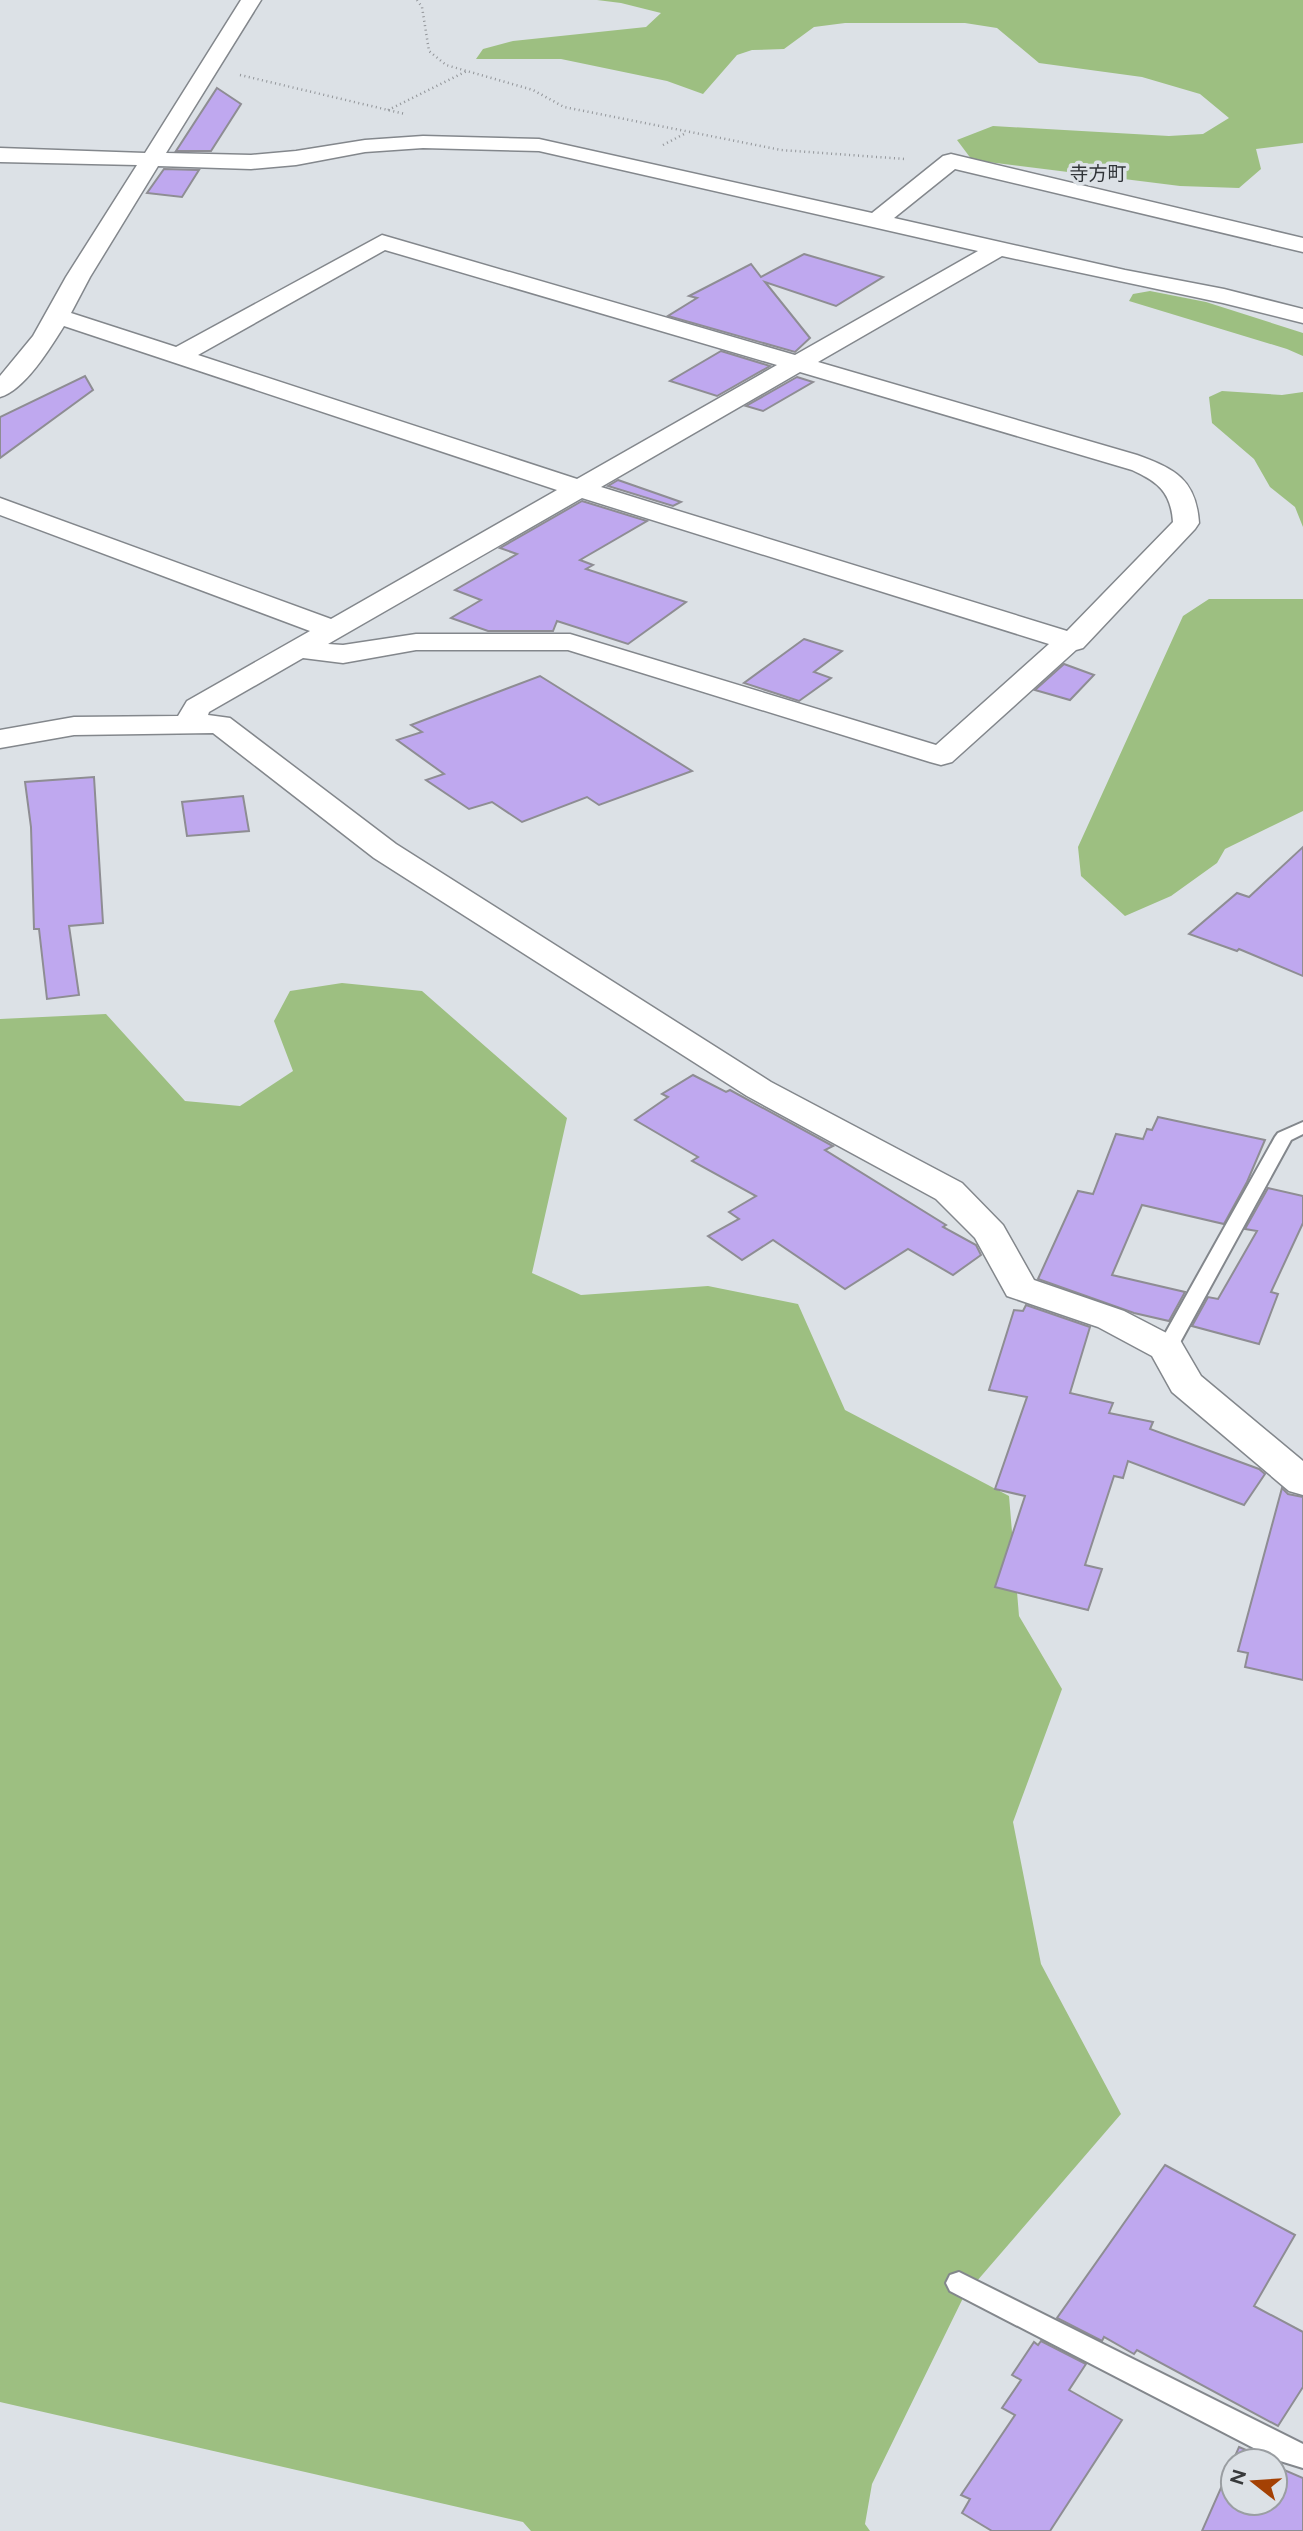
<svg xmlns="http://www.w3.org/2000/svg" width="1303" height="2531" viewBox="0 0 1303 2531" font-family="Figtree,'Noto Sans JP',sans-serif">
  <rect width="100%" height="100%" fill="#dce1e6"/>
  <!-- green -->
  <g fill="#9dbf81">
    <polygon points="597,0 1303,0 1303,143 1256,149 1261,169 1239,188 1180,186 972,160 957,140 993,126 1169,136 1203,134 1229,118 1200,94 1142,77 1039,63 997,28 965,23 845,23 814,27 784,49 752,50 737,55 703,94 667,81 561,59 476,59 483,49 513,41 646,27 661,13 621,3"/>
    <polygon points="1150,291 1206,302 1303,333 1303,356 1287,349 1129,301 1133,294"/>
    <polygon points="1222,391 1282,395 1303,392 1303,527 1295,507 1270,487 1254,459 1212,423 1209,397"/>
    <polygon points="1209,599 1303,599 1303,811 1225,849 1217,863 1171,896 1125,916 1081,876 1078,847 1183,616"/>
    <polygon points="342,983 422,991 567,1118 532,1273 581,1295 708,1286 798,1304 845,1410 1009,1496 1019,1616 1062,1689 1013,1822 1041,1964 1121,2114 964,2296 872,2484 865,2524 870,2531 531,2531 523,2522 0,2402 0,1019 106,1014 185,1101 240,1106 293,1071 274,1021 290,991"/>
  </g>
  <!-- building -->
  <g fill="#bfa8ef" stroke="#8e8d93" stroke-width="2">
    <polygon points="217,88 241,104 211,151 176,151"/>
    <polygon points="164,169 199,170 182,197 147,193"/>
    <polygon points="804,254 883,277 836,306 765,282 810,338 795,352 668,316 697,298 689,296 751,264 761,277"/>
    <polygon points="721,351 770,366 717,396 670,381"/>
    <polygon points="85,376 93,390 0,458 0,417"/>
    <polygon points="797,377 813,382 763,411 746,406"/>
    <polygon points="618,480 681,502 673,506 608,486"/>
    <polygon points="582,501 647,521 580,560 593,565 586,569 686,602 628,644 557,621 553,631 488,631 451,618 481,600 455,590 517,554 500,548"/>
    <polygon points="804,639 842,651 814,672 831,678 799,701 744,683"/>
    <polygon points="1064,664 1094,675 1070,700 1035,690"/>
    <polygon points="540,676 692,771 599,805 587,797 522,822 492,802 469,809 426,780 444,774 397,740 422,732 411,725"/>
    <polygon points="94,777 103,923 69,926 79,995 47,999 39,929 34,929 31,827 25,782"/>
    <polygon points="243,796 249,831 187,836 182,802"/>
    <polygon points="1303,847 1303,976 1239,949 1237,951 1189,934 1237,893 1249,897"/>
    <polygon points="693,1075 726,1092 730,1090 831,1145 833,1146 825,1150 946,1225 943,1227 976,1245 981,1255 953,1275 908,1249 845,1289 773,1240 742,1260 708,1236 739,1219 729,1212 756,1196 692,1161 698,1157 635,1120 668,1097 662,1094"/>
    <polygon points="1158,1117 1265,1140 1247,1182 1224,1224 1142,1205 1112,1275 1185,1292 1169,1321 1134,1313 1038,1279 1078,1191 1093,1194 1116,1134 1143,1139 1147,1129 1152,1130"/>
    <polygon points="1268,1188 1303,1196 1303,1223 1271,1292 1278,1294 1259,1344 1192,1326 1208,1297 1218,1299 1257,1231 1245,1229"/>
    <polygon points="1026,1305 1090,1327 1070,1393 1113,1403 1109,1413 1153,1422 1150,1429 1259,1469 1265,1474 1244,1505 1128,1461 1123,1478 1114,1476 1085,1565 1102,1569 1088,1610 995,1587 1025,1496 995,1489 1027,1397 989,1390 1014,1310 1023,1311"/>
    <polygon points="1282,1488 1288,1494 1303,1497 1303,1680 1245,1667 1248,1653 1238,1651"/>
    <polygon points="1165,2165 1295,2235 1254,2306 1303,2332 1303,2387 1278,2426 1137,2350 1134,2354 1104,2337 1102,2341 1057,2318"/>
    <polygon points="1041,2341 1086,2364 1069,2390 1122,2420 1050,2531 992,2531 962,2513 970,2499 961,2495 1015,2415 1002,2408 1021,2380 1012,2375 1034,2342 1038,2345"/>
    <polygon points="1239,2447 1269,2460 1233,2461 1233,2503 1275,2503 1275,2466 1303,2478 1303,2531 1202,2531"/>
  </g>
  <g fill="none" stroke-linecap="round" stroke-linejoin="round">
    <defs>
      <g id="lane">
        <polygon points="1303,1122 1303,1134 1291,1140 1177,1348 1174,1352 1160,1352 1157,1348 1275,1137 1278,1133"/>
        <polygon points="959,2272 1303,2444 1303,2468 1277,2460 950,2291 946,2283 950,2275"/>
      </g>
      <path id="street" d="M241,0H261L166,153L251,155L296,151L365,140L423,136L539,139L872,213L943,156L951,154L1303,238V252L955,169L894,218L1125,270L1224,289L1303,309V323L1223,303L1002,256L818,362L1137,455C1175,469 1196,479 1199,523L1195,529L1083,648L1076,650L952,762L941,765L930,762L568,650H416L343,663L303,658L209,712L208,715L230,718L396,844L771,1082L962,1183L1003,1225L1034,1280L1124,1311L1180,1340L1201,1376L1303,1461V1495L1289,1491L1172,1392L1152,1356L1098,1327L1007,1296L975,1238L936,1199L747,1096L374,858L213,733L74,735L0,748V730L74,717L178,716L187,701L310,631L0,515V498L331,619L557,490L64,326C51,347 24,391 0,397V376L33,336L66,277L137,165L0,162V148L145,153ZM423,148L539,151L978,251L795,355L382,235L176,347L71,313L90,277L158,166L251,169L296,165L365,152ZM385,250L777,365L577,479L198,355ZM800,372L1132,470C1158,482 1171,492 1173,522L1067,631L601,487ZM582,498L1049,644L936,745L570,634H416L343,645L328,644Z"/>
    </defs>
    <!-- lane casing -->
    <use href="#lane" stroke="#83878c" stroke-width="4"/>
    <!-- street casing -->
    <use href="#street" stroke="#83878c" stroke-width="3"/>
    <!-- path -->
    <g stroke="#929599" stroke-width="2.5" stroke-dasharray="1 3.5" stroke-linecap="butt">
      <polyline points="417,0 422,7 429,51 446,65 533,90 564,107 781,150 905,159"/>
      <polyline points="240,75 405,114"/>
      <polyline points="388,110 467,71"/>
      <polyline points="663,145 686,133"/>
    </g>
    <!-- lane -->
    <use href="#lane" fill="#fff" fill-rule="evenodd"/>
    <!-- street -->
    <use href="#street" fill="#fff" fill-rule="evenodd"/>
  </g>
  <g text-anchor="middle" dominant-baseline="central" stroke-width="7" stroke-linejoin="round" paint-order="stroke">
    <!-- far-quarter labels -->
    <g font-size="19" fill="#303438" stroke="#dce1e6">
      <text x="1098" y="173">寺方町</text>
    </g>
  </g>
  <!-- north arrow -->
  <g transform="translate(1254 2482) rotate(287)"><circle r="33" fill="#dce1e6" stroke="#9a9ea2" stroke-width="2"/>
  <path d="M0-5L12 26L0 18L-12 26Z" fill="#a44104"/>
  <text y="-10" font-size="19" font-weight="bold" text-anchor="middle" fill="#383a3c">N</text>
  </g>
</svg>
